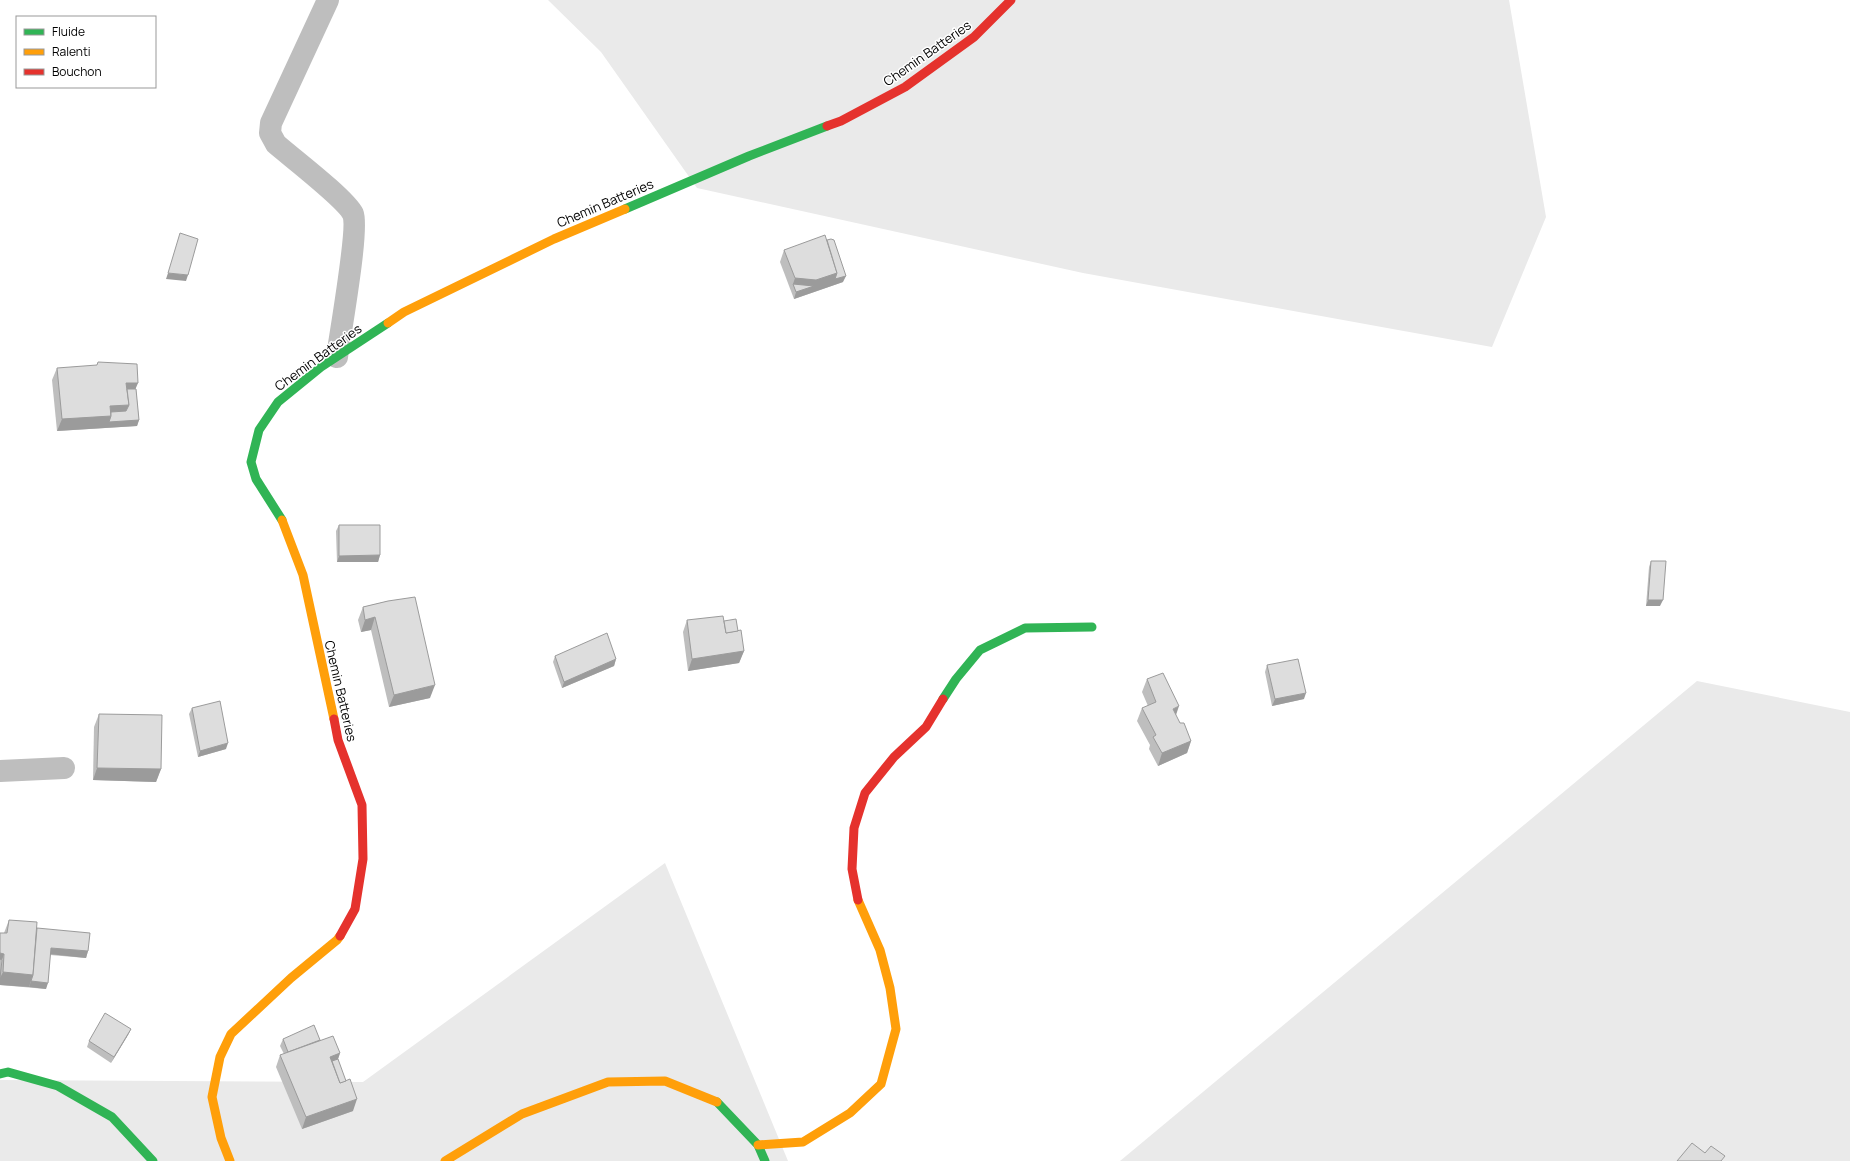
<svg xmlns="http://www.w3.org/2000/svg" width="1850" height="1161" viewBox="0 0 1850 1161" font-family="Manrope,sans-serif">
  <rect width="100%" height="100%" fill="#fff"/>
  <!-- green -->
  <g fill="#eaeaea">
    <polygon points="548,0 1509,0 1546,217 1492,347 1083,273 697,188 601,52"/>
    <polygon points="1697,681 1850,712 1850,1161 1120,1161"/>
    <polygon points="665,863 788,1161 0,1161 0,1080 363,1082"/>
  </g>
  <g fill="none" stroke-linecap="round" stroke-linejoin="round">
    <!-- street -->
    <g stroke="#bebebe" stroke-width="22">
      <path d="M328,0L271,123L270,133L276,144C291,157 346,199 353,214C359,228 340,335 337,357"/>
      <polyline points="0,771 64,768"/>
    </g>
    <!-- fast -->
    <g stroke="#30b455" stroke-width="9">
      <polyline points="625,209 749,156 827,126"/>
      <polyline points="282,520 256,479 251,462 259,430 278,402 321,367 388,323"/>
      <polyline points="943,699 956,679 980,650 1025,628 1092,627"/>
      <polyline points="0,1074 8,1072 58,1086 112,1117 153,1161"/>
      <polyline points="717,1102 758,1145 765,1161"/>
    </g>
    <!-- slow -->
    <g stroke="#ff9f0a" stroke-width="9">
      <polyline points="388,323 404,312 554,239 625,209"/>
      <polyline points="282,520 303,575 334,719"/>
      <polyline points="758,1145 803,1142 850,1113 881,1084 896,1029 890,988 880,950 858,900"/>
      <polyline points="230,1161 221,1138 212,1097 220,1057 231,1034 291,978 337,940 340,936"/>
      <polyline points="445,1161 522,1114 608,1082 665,1081 717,1102"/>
    </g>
    <!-- jam -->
    <g stroke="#e5322d" stroke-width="9">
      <polyline points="827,126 841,121 905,87 974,37 1011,0"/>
      <polyline points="334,719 338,740 362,805 363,859 355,909 340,936"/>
      <polyline points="858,900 852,869 854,828 865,793 894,757 926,727 943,699"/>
    </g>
  </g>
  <!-- wall -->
  <g fill="#bebebe">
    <polygon points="827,240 843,282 794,299 780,262 784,250"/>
    <polygon points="57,368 136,389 139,420 137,426 57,431 52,380"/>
    <polygon points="339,525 380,555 378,562 337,562 336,531"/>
    <polygon points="1651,561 1660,606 1646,606 1649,567"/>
    <polygon points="388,601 430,698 389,707 371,630 361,632 358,620 363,607"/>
    <polygon points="687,620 724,621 738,631 744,651 739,663 688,671 683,632"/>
    <polygon points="555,656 616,659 614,666 562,688 553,662"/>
    <polygon points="1267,665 1304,699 1272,706 1265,672"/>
    <polygon points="1147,679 1180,723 1191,741 1187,753 1158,766 1149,749 1150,745 1137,721 1142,708 1148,706 1142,692"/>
    <polygon points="192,708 226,749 198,757 189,714"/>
    <polygon points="99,714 161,769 156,782 93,780 94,727"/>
    <polygon points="9,920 37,928 88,951 86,958 50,955 46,989 0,985 0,933 4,933"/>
    <polygon points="131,1029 128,1035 111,1063 87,1047 89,1041"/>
    <polygon points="283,1039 320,1040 340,1053 338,1059 353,1111 302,1129 276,1067 280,1055 284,1054 280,1046"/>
  </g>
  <!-- shaded-wall -->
  <g fill="#9b9b9b">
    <polygon points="168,273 188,275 186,281 166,279"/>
    <polygon points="837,273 846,276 843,282 794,299 796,292 793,284 795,278"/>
    <polygon points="126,383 138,383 133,395 125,395"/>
    <polygon points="129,405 139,420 137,426 57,431 62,419 110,406"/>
    <polygon points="380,555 378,562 337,562 339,556"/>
    <polygon points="1648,600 1663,600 1660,606 1646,606"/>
    <polygon points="375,617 371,630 361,632 365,620"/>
    <polygon points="744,651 739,663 688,671 692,659"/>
    <polygon points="616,659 614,666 562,688 564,682"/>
    <polygon points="435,685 430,698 389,707 394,695"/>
    <polygon points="1306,693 1304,699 1272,706 1275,699"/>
    <polygon points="1179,706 1175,718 1173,709"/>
    <polygon points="1191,741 1187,753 1158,766 1162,753"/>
    <polygon points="228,743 226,749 198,757 200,751"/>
    <polygon points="97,768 161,769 156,782 93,780"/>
    <polygon points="51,948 88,951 86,958 49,954"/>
    <polygon points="0,953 4,954 0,966"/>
    <polygon points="3,972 33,975 29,987 0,985 0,978"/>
    <polygon points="31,981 48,983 46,989 29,987"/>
    <polygon points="131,1029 128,1035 111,1063 114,1057"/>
    <polygon points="340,1053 336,1065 330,1068 330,1057"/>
    <polygon points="357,1099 353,1111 302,1129 306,1117"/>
  </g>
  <!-- building -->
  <g fill="#ddd" stroke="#9b9b9b">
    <polygon points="180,233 198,239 188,275 168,273"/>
    <polygon points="825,235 837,273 816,280 795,278 784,250"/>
    <polygon points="831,239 834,240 846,276 835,279 837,273 827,240"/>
    <polygon points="793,284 814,286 796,292"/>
    <polygon points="98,362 137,364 138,383 126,383 129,405 110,406 111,416 62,419 57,368 97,365"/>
    <polygon points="127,389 136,389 139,420 109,422 111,416 111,412 126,411 129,405"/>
    <polygon points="339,525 380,525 380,555 339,556"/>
    <polygon points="1651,561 1666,561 1663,600 1648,600"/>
    <polygon points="415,597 435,685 394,695 375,617 365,620 363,607 388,601"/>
    <polygon points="723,616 726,633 741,630 744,651 692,659 687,620"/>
    <polygon points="736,619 738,631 726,633 724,621"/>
    <polygon points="607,633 616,659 564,682 555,656"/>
    <polygon points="1298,659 1306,693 1275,699 1267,665"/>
    <polygon points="1163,673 1179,706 1173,709 1180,723 1184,723 1191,741 1162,753 1153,737 1156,735 1142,708 1156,702 1147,679"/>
    <polygon points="220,701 228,743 200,751 192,708"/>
    <polygon points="99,714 162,715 161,769 97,768"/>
    <polygon points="9,920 37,922 33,975 3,972 4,954 0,953 0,933 7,933"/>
    <polygon points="37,928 90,933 88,951 51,948 48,983 31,981 33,975"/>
    <polygon points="0,959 2,960 0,978"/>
    <polygon points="105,1013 131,1029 114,1057 89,1041"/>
    <polygon points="314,1025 320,1040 288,1052 283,1039"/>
    <polygon points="333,1036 340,1053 330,1057 340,1083 350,1079 357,1099 306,1117 280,1055"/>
    <polygon points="338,1059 346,1081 340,1083 332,1061"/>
    <polygon points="1692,1143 1705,1153 1711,1146 1725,1156 1721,1161 1677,1161"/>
  </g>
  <g text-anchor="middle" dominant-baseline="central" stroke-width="3" stroke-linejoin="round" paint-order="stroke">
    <!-- street labels -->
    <g font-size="13" fill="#000" stroke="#fff">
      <text transform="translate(927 53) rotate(-35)">Chemin Batteries</text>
      <text transform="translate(605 203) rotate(-23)">Chemin Batteries</text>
      <text transform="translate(318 357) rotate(-36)">Chemin Batteries</text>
      <text transform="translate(341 691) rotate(77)">Chemin Batteries</text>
    </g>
  </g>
  <!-- legend -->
  <rect x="16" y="16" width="140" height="72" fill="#ffffff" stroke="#999999"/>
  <rect x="24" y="29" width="20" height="6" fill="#30b455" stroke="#999999"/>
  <text x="52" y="36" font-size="12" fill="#000000">Fluide</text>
  <rect x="24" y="49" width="20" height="6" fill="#ff9f0a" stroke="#999999"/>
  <text x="52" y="56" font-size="12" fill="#000000">Ralenti</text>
  <rect x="24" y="69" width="20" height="6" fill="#e5322d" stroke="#999999"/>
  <text x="52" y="76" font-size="12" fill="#000000">Bouchon</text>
</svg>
